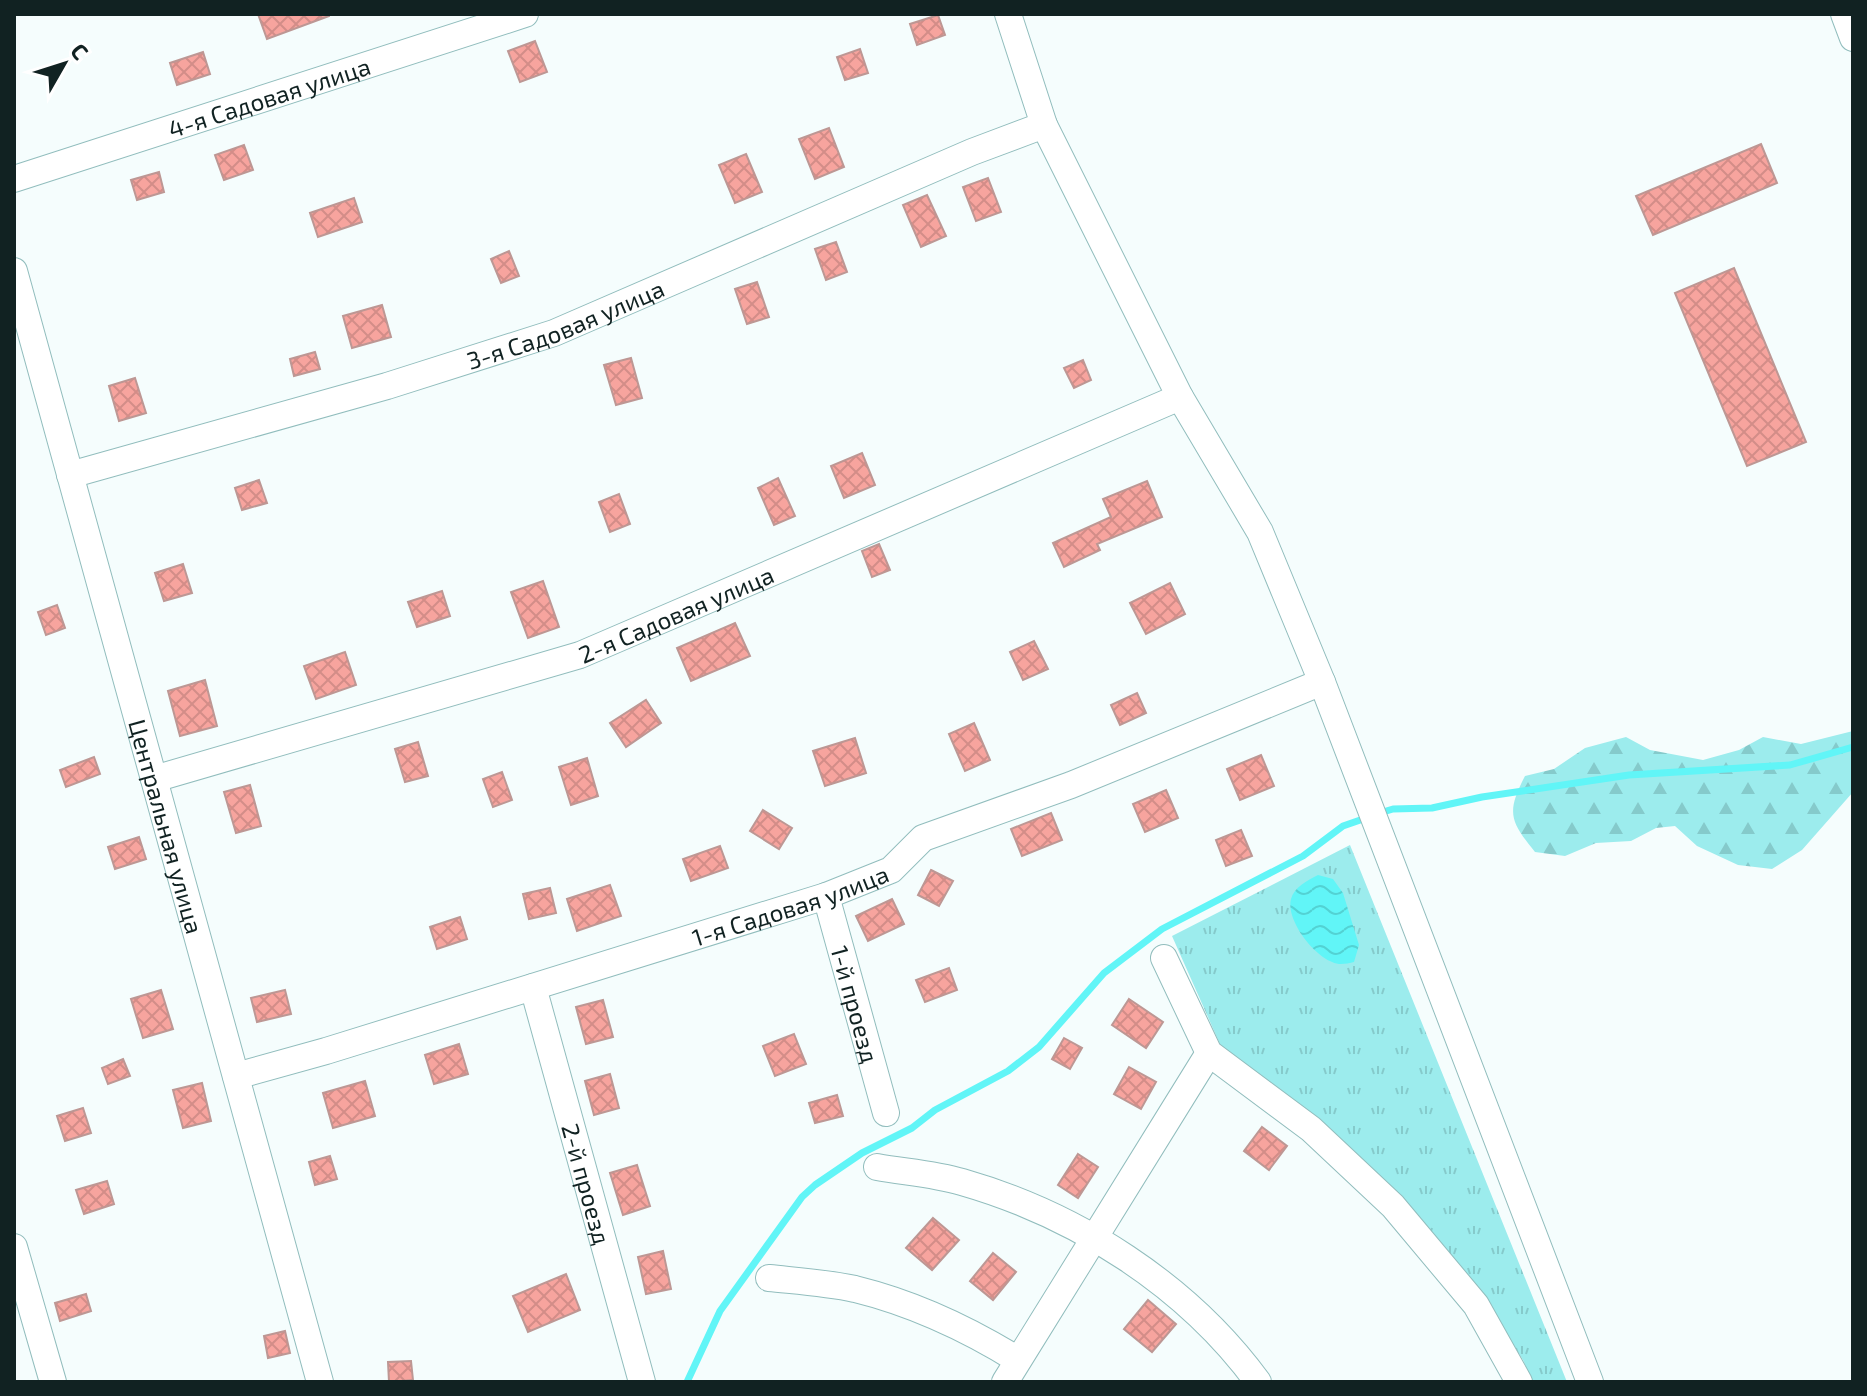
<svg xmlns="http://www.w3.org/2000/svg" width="1867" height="1396" viewBox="0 0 1867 1396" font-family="'Exo 2',sans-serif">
  <defs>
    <pattern id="grass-tufts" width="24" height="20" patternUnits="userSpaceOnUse" patternTransform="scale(2)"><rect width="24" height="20" fill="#9ceced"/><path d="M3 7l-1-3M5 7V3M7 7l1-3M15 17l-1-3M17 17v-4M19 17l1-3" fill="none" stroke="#85cacb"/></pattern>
    <pattern id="forest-firs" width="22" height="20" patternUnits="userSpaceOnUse" patternTransform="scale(2)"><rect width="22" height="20" fill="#9ceced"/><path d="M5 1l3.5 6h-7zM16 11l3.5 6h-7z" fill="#85cacb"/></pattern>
    <pattern id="water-waves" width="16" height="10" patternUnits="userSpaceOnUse" patternTransform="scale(2)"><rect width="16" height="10" fill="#61f5f7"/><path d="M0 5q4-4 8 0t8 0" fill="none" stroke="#53d2d3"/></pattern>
    <pattern id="building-cross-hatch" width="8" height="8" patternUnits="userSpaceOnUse" patternTransform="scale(2)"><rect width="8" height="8" fill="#f7a49e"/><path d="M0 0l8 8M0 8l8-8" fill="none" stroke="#d38d88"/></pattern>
  </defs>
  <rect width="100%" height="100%" fill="#f5fdfd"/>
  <!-- grass -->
  <polygon fill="url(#grass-tufts)" points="1350,845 1567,1382 1533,1382 1523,1360 1483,1298 1223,1051 1172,936"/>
  <!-- forest -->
  <path fill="url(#forest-firs)" d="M1853,731V792L1802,850L1772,869L1738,865L1697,846L1675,826L1656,828L1631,841L1596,843L1565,856L1535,852C1510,821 1506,813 1525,776L1554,769L1585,748L1626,737L1650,750L1703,760L1739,750L1763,737L1801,744Z"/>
  <!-- water -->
  <path fill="url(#water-waves)" d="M1318,875L1333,879L1343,893L1359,945L1354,962C1350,963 1345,964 1341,964C1319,964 1285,921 1291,899C1294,887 1308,880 1318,875Z"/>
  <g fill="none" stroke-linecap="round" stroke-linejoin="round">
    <!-- stream -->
    <g stroke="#61f5f7" stroke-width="7">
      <polyline points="1383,812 1393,809 1432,808 1482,797 1629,775 1790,765 1853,747"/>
      <polyline points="687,1382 720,1311 802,1197 815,1185 862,1153 912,1128 935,1110 1008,1071 1039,1047 1104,973 1162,929 1303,856 1343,826 1366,818"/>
    </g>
  </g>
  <!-- building -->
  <g fill="url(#building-cross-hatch)" stroke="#bd9794" stroke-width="2">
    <polygon points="258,14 329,14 329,16 267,39"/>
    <polygon points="938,15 945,35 917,45 910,24"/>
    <polygon points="535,41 547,72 520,82 508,51"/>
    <polygon points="860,49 868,73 845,80 837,57"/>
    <polygon points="203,52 210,74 177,85 170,63"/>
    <polygon points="829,128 844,167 815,179 799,139"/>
    <polygon points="1761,144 1777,183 1653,235 1636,196"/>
    <polygon points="244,145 253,170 224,180 215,155"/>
    <polygon points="746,154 762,192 735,203 719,165"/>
    <polygon points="159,172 164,192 137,200 131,180"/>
    <polygon points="988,178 1001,212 976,221 963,187"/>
    <polygon points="927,195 946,236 921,247 903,205"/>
    <polygon points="354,198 362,222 318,237 310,213"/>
    <polygon points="836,242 847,272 826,280 815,249"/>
    <polygon points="509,251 519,276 501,283 491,259"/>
    <polygon points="1734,268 1806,442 1747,466 1675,293"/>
    <polygon points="757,282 769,317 747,324 735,289"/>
    <polygon points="382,305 391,337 352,348 343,316"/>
    <polygon points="315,352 320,369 294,376 290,359"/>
    <polygon points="631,358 642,398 616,405 604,365"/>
    <polygon points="1083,360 1091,380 1074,388 1064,368"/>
    <polygon points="135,378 146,413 119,421 109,386"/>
    <polygon points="862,453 875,485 844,498 831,466"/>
    <polygon points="778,478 795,516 774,525 758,488"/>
    <polygon points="259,480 267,503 242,510 235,488"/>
    <polygon points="1147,481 1162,517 1097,544 1100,550 1064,567 1053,543 1111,517 1103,499"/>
    <polygon points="619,494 630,524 610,532 599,502"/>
    <polygon points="879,544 890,570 872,577 862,551"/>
    <polygon points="183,564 192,593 164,601 155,573"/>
    <polygon points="543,581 559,627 528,638 511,592"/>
    <polygon points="1170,583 1185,614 1146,634 1130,603"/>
    <polygon points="442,591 450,616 417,627 408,602"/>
    <polygon points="57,605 65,628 46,635 38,612"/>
    <polygon points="735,623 750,656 691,681 677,648"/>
    <polygon points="1034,641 1048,669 1023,680 1010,652"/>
    <polygon points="345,652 356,685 316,699 304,666"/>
    <polygon points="205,680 217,726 180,736 168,691"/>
    <polygon points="1137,693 1146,713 1120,725 1111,705"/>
    <polygon points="646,700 661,723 626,747 610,723"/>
    <polygon points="974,723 990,760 965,771 949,734"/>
    <polygon points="855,738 866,773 825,786 813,751"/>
    <polygon points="418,742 428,776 405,782 395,749"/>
    <polygon points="1261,755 1274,786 1240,800 1227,769"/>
    <polygon points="94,757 100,774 66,787 60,770"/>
    <polygon points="587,758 598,796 571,805 559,767"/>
    <polygon points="502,772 512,800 493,807 483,779"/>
    <polygon points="250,785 261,826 236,833 224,792"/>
    <polygon points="1166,790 1178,818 1145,832 1133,804"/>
    <polygon points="763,810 792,828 779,849 750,831"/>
    <polygon points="1051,813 1062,840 1022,856 1011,829"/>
    <polygon points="1241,830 1252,856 1226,866 1216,840"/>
    <polygon points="139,837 146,859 115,869 108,847"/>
    <polygon points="720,846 728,868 691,881 683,859"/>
    <polygon points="931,870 953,881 939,906 918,895"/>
    <polygon points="610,885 621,916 577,931 567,899"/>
    <polygon points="550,888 556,913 529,919 523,894"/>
    <polygon points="892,899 904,924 868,941 856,916"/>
    <polygon points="460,917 467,939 437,949 430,927"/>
    <polygon points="949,968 957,990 925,1002 916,980"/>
    <polygon points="161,990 173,1029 143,1038 131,999"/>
    <polygon points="285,990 291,1014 257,1022 251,998"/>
    <polygon points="1129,999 1163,1022 1146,1048 1112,1025"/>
    <polygon points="603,1000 613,1037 586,1044 576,1007"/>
    <polygon points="794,1034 806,1064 775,1076 763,1046"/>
    <polygon points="1064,1038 1082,1048 1070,1069 1052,1059"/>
    <polygon points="459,1044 468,1074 434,1084 425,1055"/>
    <polygon points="123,1059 130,1076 108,1084 102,1068"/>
    <polygon points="1129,1067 1156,1082 1141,1109 1114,1094"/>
    <polygon points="610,1074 619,1108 594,1115 585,1081"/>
    <polygon points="365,1081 375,1116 333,1128 323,1093"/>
    <polygon points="202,1083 211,1121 183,1128 173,1090"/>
    <polygon points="837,1095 843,1116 815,1123 809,1103"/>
    <polygon points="83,1108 91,1133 65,1141 57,1116"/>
    <polygon points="1262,1127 1287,1146 1269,1170 1244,1151"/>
    <polygon points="1078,1154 1098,1167 1078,1198 1058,1185"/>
    <polygon points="330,1156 337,1179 315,1185 309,1162"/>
    <polygon points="637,1165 650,1206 623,1215 610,1173"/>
    <polygon points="107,1181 114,1204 84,1214 76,1190"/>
    <polygon points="933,1218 959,1240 932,1270 906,1248"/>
    <polygon points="663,1251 671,1289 646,1294 638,1257"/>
    <polygon points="993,1253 1016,1272 993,1300 970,1281"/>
    <polygon points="566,1274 580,1310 528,1332 513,1296"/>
    <polygon points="86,1294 91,1311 60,1321 55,1303"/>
    <polygon points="1148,1300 1176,1324 1152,1352 1124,1329"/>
    <polygon points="285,1331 290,1353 268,1358 264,1336"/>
    <polygon points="411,1361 413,1380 389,1382 388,1362"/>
  </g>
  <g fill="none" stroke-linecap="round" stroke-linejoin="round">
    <defs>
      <g id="minor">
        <polyline points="1008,14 1044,125 1180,397 1260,532 1322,682 1590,1382"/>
        <polyline points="1844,14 1853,38"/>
        <path id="s1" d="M14,179L525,14"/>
        <path id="s2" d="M14,271L320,1382"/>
        <path id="s3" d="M70,475L387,386L554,333L972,152L1044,125"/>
        <path id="s4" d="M154,779L580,655L1180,397"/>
        <path id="s5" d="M826,896L886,1113"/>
        <polyline points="1164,958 1209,1053 1311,1129 1393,1206 1476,1305 1519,1382"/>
        <path id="s6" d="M533,987L642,1382"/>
        <path id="s7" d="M236,1076L326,1051L826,896L891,870L923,838L1071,785L1322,682"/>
        <path d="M877,1167C905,1172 935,1174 962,1182C1077,1215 1187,1285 1258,1382"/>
        <polyline points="14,1247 53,1382"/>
        <path d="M769,1278C797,1281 827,1283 855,1289C912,1303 968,1329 1018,1360"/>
        <polyline points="1005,1382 1209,1053"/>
      </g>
    </defs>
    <!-- minor casing -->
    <use href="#minor" stroke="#91bdbd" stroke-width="28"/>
    <!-- minor -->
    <use href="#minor" stroke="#fff" stroke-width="26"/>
  </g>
  <g text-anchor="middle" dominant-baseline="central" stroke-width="6" stroke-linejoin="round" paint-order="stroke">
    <!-- street labels -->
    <g font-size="24" fill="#122" stroke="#fff">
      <text stroke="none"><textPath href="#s1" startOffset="268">4-я Садовая улица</textPath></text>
      <text stroke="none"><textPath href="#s3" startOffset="518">3-я Садовая улица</textPath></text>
      <text stroke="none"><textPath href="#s4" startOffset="548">2-я Садовая улица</textPath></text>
      <text stroke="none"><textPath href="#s2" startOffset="576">Центральная улица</textPath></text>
      <text stroke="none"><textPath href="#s7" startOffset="580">1-я Садовая улица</textPath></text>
      <text stroke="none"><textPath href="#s5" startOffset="112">1-й проезд</textPath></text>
      <text stroke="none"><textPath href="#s6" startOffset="204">2-й проезд</textPath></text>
    </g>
  </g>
  <!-- border -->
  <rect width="1867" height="1396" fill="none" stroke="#112222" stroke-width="32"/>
  <!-- north arrow -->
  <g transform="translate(64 64) rotate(51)" stroke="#ffffff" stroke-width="6" paint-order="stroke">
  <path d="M0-6L14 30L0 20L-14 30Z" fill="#112222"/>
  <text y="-12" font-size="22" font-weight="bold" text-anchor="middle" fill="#112222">С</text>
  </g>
</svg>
